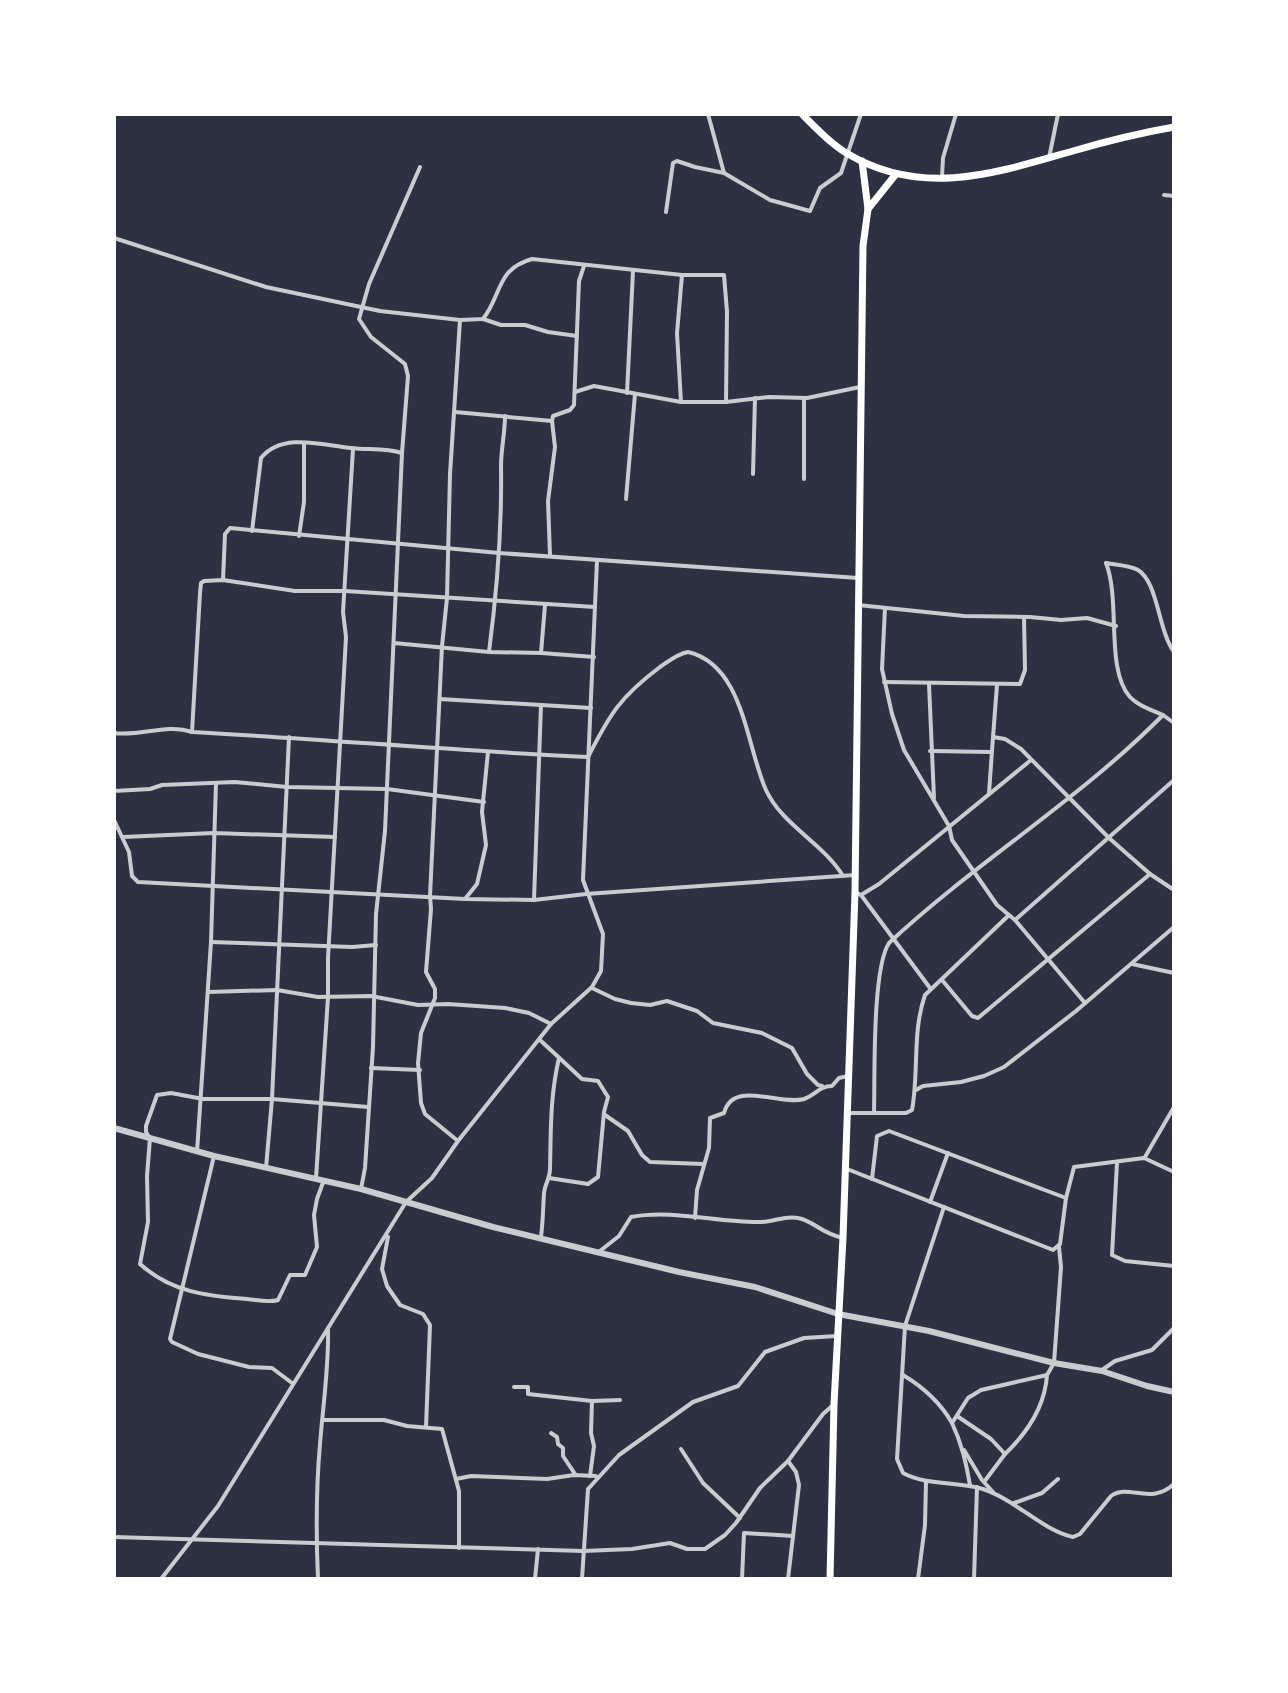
<svg xmlns="http://www.w3.org/2000/svg" width="1288" height="1693" viewBox="0 0 1288 1693" font-family="'Open Sans',sans-serif">
  <rect width="100%" height="100%" fill="#2d3142"/>
  <g fill="none" stroke-linecap="round" stroke-linejoin="round">
    <!-- minor -->
    <g stroke="#caccd0" stroke-width="4">
      <polyline points="708,114 724,173"/>
      <polyline points="1049,158 1058,114"/>
      <polyline points="942,177 943,158 956,114"/>
      <polyline points="1164,195 1174,196"/>
      <polyline points="666,212 673,163 677,161 695,167 724,173 770,200 810,211 820,188 841,173 861,114"/>
      <path d="M114,238L266,287L380,311L460,320L483,319C502,295 496,269 532,259L682,275H724L727,312L726,402"/>
      <polyline points="483,319 501,325 525,325 548,332 577,336"/>
      <polyline points="575,392 594,386 681,402 726,402 769,397 807,398 860,387"/>
      <polyline points="627,393 633,271"/>
      <polyline points="681,402 677,333 682,275"/>
      <polyline points="455,412 552,421"/>
      <polyline points="552,421 553,416 570,410 574,405 579,281 584,266"/>
      <polyline points="753,474 755,398"/>
      <polyline points="804,479 804,398"/>
      <polyline points="626,499 635,394"/>
      <path d="M252,531L261,458C282,432 323,445 351,448C368,450 386,448 402,453"/>
      <polyline points="299,536 304,502 304,443"/>
      <polyline points="550,555 548,501 555,447 552,421"/>
      <path d="M1106,563C1121,601 1105,669 1130,697C1138,706 1152,710 1163,715"/>
      <path d="M1106,563C1116,565 1129,565 1138,570C1158,582 1158,630 1174,652"/>
      <polyline points="223,580 225,534 230,528 499,553 858,578"/>
      <polyline points="858,605 964,616 1030,617 1061,620 1087,618 1116,626"/>
      <polyline points="885,608 882,669 892,714 904,750 949,826 952,840 997,905 1015,920 1085,1003"/>
      <polyline points="394,643 489,652 541,653 594,657"/>
      <path d="M489,652C497,591 502,528 501,466C501,449 505,433 505,416"/>
      <polyline points="541,653 545,605"/>
      <polyline points="884,682 1020,684 1025,670 1024,617"/>
      <polyline points="929,684 934,798"/>
      <polyline points="440,699 591,708"/>
      <polyline points="192,732 200,593 201,583 204,581 223,580 295,591 345,591 595,607"/>
      <path d="M114,733C141,737 165,723 192,732C324,739 456,751 588,757C610,714 620,697 660,667C669,661 677,654 688,652C744,665 746,746 766,790C782,825 823,843 843,876"/>
      <polyline points="993,737 997,685"/>
      <polyline points="930,751 991,752"/>
      <polyline points="114,791 150,789 162,785 235,782 287,787 387,789 484,802"/>
      <polyline points="989,793 993,737 1005,739 1021,749 1109,838 1150,874 1174,890"/>
      <polyline points="114,820 129,852 132,876 138,882 465,899 534,900 586,894 855,875"/>
      <polyline points="123,837 214,833 335,837"/>
      <polyline points="855,892 861,895 879,884 1031,760"/>
      <polyline points="861,895 930,988"/>
      <polyline points="465,899 477,884 486,845 482,812 488,752"/>
      <polyline points="534,900 541,705"/>
      <polyline points="1015,920 1174,780"/>
      <polyline points="211,942 352,947 376,945"/>
      <polyline points="1132,964 1174,973"/>
      <polyline points="942,980 972,1016 978,1018 1150,874"/>
      <polyline points="592,988 615,999 631,1003 650,1005 667,1001 697,1011 713,1023 762,1033 792,1048 807,1074 818,1085 822,1086"/>
      <polyline points="208,992 277,990 318,997 371,996 418,1005 448,1004 505,1008 529,1013 551,1024"/>
      <polyline points="540,1040 582,1079 598,1081 608,1097 604,1112 598,1177 588,1184 549,1178"/>
      <polyline points="371,1068 420,1070"/>
      <polyline points="916,1090 923,1086 961,1082 984,1076 1004,1067 1076,1011 1174,927"/>
      <path d="M849,1113H906L912,1110C919,1073 912,1032 925,995L1008,916"/>
      <path d="M874,1113C875,1077 872,969 889,943C976,862 1079,800 1163,715L1174,723"/>
      <polyline points="605,1115 628,1131 642,1155 650,1162 703,1164"/>
      <polyline points="458,1141 425,1114 421,1103 418,1063 421,1033 435,998 435,989 426,972 431,909 430,896 442,646 447,598 450,474 460,320"/>
      <polyline points="197,1152 211,942 216,783"/>
      <polyline points="214,1156 170,1339 172,1342 198,1354 249,1367 272,1368 292,1383"/>
      <polyline points="1145,1157 1174,1107"/>
      <polyline points="1117,1163 1112,1255 1125,1261 1174,1266"/>
      <polyline points="266,1168 272,1099 289,737"/>
      <polyline points="847,1169 1053,1250 1060,1244 1066,1198 1074,1167 1144,1158 1174,1172"/>
      <polyline points="316,1178 328,997 328,958 346,637 343,612 353,449"/>
      <polyline points="872,1179 877,1136 889,1131 1066,1198"/>
      <path d="M324,1180L317,1199L314,1215L317,1247L305,1275H290L278,1300C268,1303 258,1300 247,1299C206,1296 171,1292 140,1264L148,1222L147,1176L150,1138L146,1132V1126L157,1095L171,1093L203,1099H272L368,1107"/>
      <polyline points="361,1189 365,1168 373,1047 376,914 385,831 402,453 408,376 405,364 371,337 359,319 369,284 420,167"/>
      <polyline points="930,1202 948,1153"/>
      <path d="M944,1207L905,1326L897,1459L903,1473C927,1486 957,1481 983,1489C1016,1500 1042,1530 1073,1537L1080,1534L1111,1496C1129,1483 1150,1506 1174,1484"/>
      <path d="M695,1218L697,1190L709,1148L710,1118L724,1113C733,1079 779,1106 804,1099C816,1095 819,1086 832,1086L839,1078L848,1076"/>
      <polyline points="388,1237 382,1269 387,1286 400,1305 423,1314 430,1325 426,1427"/>
      <path d="M541,1237C543,1222 543,1208 544,1193C545,1184 550,1178 550,1169C551,1128 550,1097 559,1058"/>
      <path d="M600,1251L619,1236L631,1217C674,1209 718,1223 761,1222C774,1222 786,1215 798,1218C814,1221 822,1234 843,1238"/>
      <polyline points="1102,1370 1115,1361 1152,1350 1174,1328"/>
      <path d="M903,1375C923,1387 940,1402 952,1423"/>
      <polyline points="514,1387 528,1387 528,1394 592,1401"/>
      <polyline points="957,1416 991,1439 1005,1454 984,1482"/>
      <polyline points="323,1420 384,1420 407,1426 442,1429 459,1491 459,1548"/>
      <polyline points="551,1433 557,1437 558,1444 563,1448 563,1456 575,1474"/>
      <polyline points="681,1449 703,1483 740,1518"/>
      <polyline points="964,1450 982,1480 993,1492"/>
      <path d="M1005,1454C1027,1433 1045,1406 1047,1375"/>
      <polyline points="590,1476 594,1446 591,1433 592,1401 620,1400"/>
      <polyline points="456,1479 471,1476 547,1479 574,1475 596,1476"/>
      <path d="M970,1485C966,1463 962,1444 952,1423L968,1398L981,1390L1047,1375L1054,1363L1061,1267L1059,1247"/>
      <polyline points="1014,1503 1042,1493 1058,1479"/>
      <polyline points="114,1537 583,1551 632,1549 670,1543 687,1549 705,1549 725,1535 736,1523 760,1488 788,1461 823,1414 832,1406"/>
      <polyline points="161,1579 218,1506 406,1202 432,1178 458,1141 551,1024 592,987 601,971 603,934 583,880 597,560"/>
      <path d="M318,1579C316,1534 316,1489 320,1444C323,1405 329,1367 328,1328"/>
      <polyline points="535,1579 538,1549"/>
      <polyline points="582,1579 588,1489 619,1455 693,1402 738,1386 765,1352 804,1338 837,1336"/>
      <polyline points="742,1579 744,1533 793,1536"/>
      <polyline points="788,1579 799,1485 796,1472 788,1461"/>
      <polyline points="918,1579 925,1525 926,1481"/>
      <polyline points="974,1579 977,1487"/>
    </g>
    <!-- tertiary -->
    <polyline stroke="#caccd0" stroke-width="6" points="114,1128 214,1156 361,1189 493,1227 679,1272 755,1287 838,1314 929,1331 1054,1363 1102,1371 1147,1386 1174,1392"/>
    <!-- primary -->
    <g stroke="#fff" stroke-width="7">
      <polyline points="868,209 896,174"/>
      <polyline points="830,1579 834,1404 843,1238 855,892 863,246 868,209 862,161"/>
    </g>
    <!-- trunk -->
    <path stroke="#fff" stroke-width="7" d="M802,114C816,128 831,144 848,154C923,198 996,173 1073,151C1107,141 1140,133 1174,127"/>
  </g>
  <!-- border -->
  <rect width="1288" height="1693" fill="none" stroke="#ffffff" stroke-width="232"/>
</svg>
